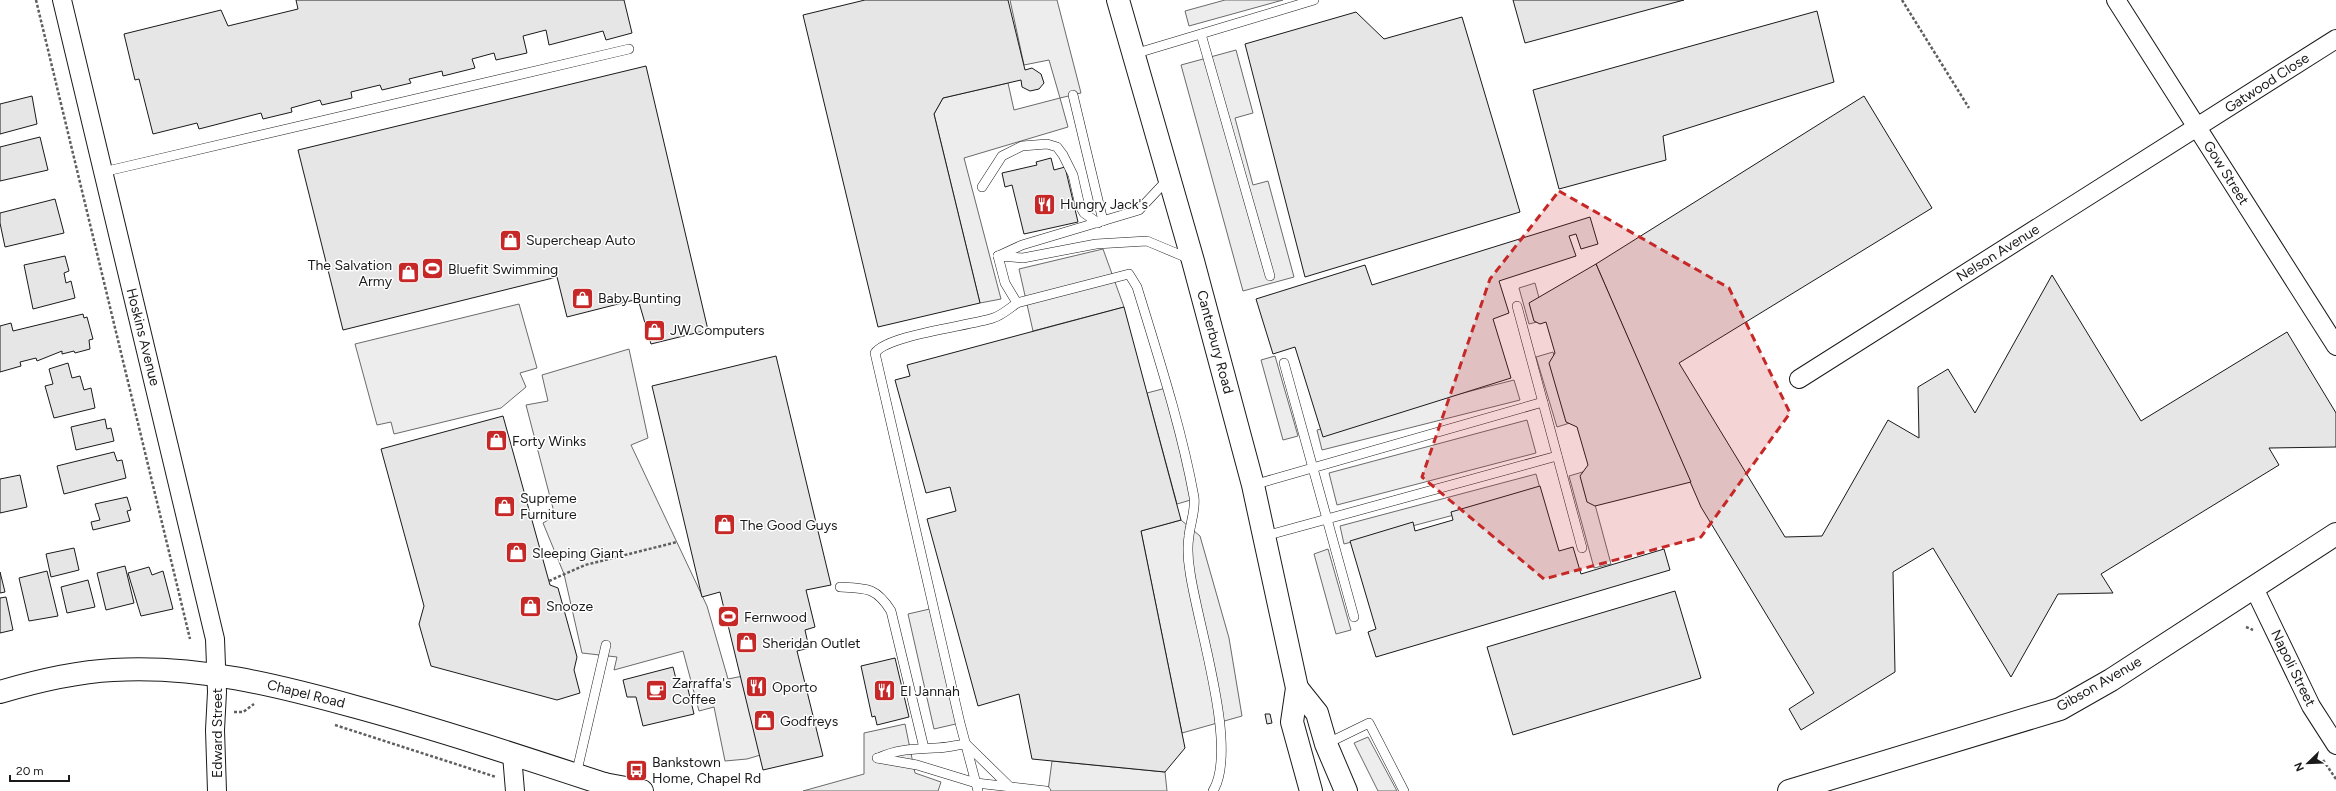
<svg xmlns="http://www.w3.org/2000/svg" width="2336" height="791" viewBox="0 0 2336 791" font-family="Figtree,sans-serif">
  <rect width="100%" height="100%" fill="#fff"/>
  <!-- parking -->
  <g fill="#ededed" stroke="#6a6a6a">
    <polygon points="1010,0 1057,0 1081,93 1060,98 1068,127 964,158 1001,299 980,303 934,114 943,98 1008,83 1014,110 1060,98 1049,60 1024,65"/>
    <polygon points="1225,0 1283,0 1189,26 1185,11"/>
    <polygon points="1236,50 1253,113 1235,118 1253,185 1268,181 1294,277 1243,291 1181,65"/>
    <polygon points="1103,249 1124,307 1033,331 1019,269"/>
    <polygon points="1535,283 1545,320 1529,324 1519,288"/>
    <polygon points="519,304 537,368 520,373 526,387 501,408 394,434 391,422 377,425 355,344"/>
    <polygon points="629,349 648,438 631,445 707,606 728,679 743,676 764,754 747,759 725,761 714,707 699,711 683,651 614,670 617,657 582,653 564,574 543,523 555,516 526,405 548,401 542,375"/>
    <polygon points="1553,352 1573,422 1557,427 1536,357"/>
    <polygon points="1275,356 1298,436 1283,440 1261,360"/>
    <polygon points="1514,380 1520,400 1322,450 1317,430"/>
    <polygon points="1166,388 1194,499 1177,504 1147,393"/>
    <polygon points="1527,420 1536,453 1337,505 1329,473"/>
    <polygon points="1586,471 1611,564 1594,568 1569,476"/>
    <polygon points="1536,474 1541,492 1344,544 1340,526"/>
    <polygon points="1181,520 1200,536 1229,638 1242,716 1182,733 1141,531"/>
    <polygon points="1328,549 1351,630 1336,634 1314,554"/>
    <polygon points="934,608 960,723 934,729 908,614"/>
    <polygon points="905,724 915,773 941,782 938,791 803,791 864,774 864,733"/>
    <polygon points="1368,737 1397,791 1378,791 1354,743"/>
    <polygon points="1052,761 1165,772 1167,791 1048,791"/>
  </g>
  <!-- building -->
  <g fill="#e6e6e6" stroke="#1a1a1a">
    <polygon points="296,0 624,0 632,33 606,40 603,31 549,45 546,30 523,36 527,53 496,60 494,53 472,59 475,68 443,76 442,71 409,79 411,83 382,90 380,85 351,92 352,98 322,105 320,100 291,108 292,112 263,119 261,113 199,129 197,123 153,134 139,79 135,80 124,34 221,10 228,26 298,9"/>
    <polygon points="865,0 1008,0 1025,70 1032,68 1041,74 1044,83 1039,89 1030,91 1022,87 1021,80 943,98 934,114 980,303 878,327 803,15"/>
    <polygon points="1513,0 1684,0 1525,43"/>
    <polygon points="1817,11 1834,82 1663,136 1666,160 1559,189 1533,90"/>
    <polygon points="1356,12 1384,39 1462,17 1520,212 1305,277 1245,44"/>
    <polygon points="646,66 708,330 651,344 638,299 567,317 557,277 343,330 298,150"/>
    <polygon points="32,96 37,124 0,134 0,104"/>
    <polygon points="1864,96 1932,208 1679,363 1785,537 1822,536 1888,420 1919,438 1918,387 1948,369 1975,413 2052,275 2141,421 2287,332 2336,413 2336,447 2269,448 2279,465 2101,574 2113,593 2058,594 2011,677 1933,548 1893,572 1895,672 1801,730 1789,709 1814,693 1701,507 1596,264"/>
    <polygon points="40,137 48,170 0,181 0,147"/>
    <polygon points="1051,158 1054,170 1065,167 1078,222 1024,234 1012,185 1005,187 1002,173 1037,165 1036,162"/>
    <polygon points="55,199 64,233 5,247 0,223 0,213"/>
    <polygon points="1590,217 1598,244 1581,249 1576,234 1569,236 1576,256 1499,281 1509,313 1493,319 1511,378 1323,437 1295,347 1273,354 1256,299 1365,265 1372,285"/>
    <polygon points="65,256 69,271 64,273 66,283 71,281 75,298 33,309 24,265"/>
    <polygon points="1596,264 1691,482 1595,506 1587,502 1580,476 1588,465 1577,427 1566,422 1549,363 1555,353 1546,322 1540,324 1534,321 1529,303"/>
    <polygon points="1124,307 1181,520 1141,531 1185,748 1165,772 1032,759 1019,694 978,706 927,519 956,511 950,487 926,493 895,380 910,376 907,365"/>
    <polygon points="83,314 84,318 87,317 93,339 89,340 90,349 75,353 74,351 62,354 62,351 37,361 36,358 20,362 21,366 0,372 0,326 11,323 13,331"/>
    <polygon points="776,356 831,585 806,590 815,627 805,630 809,648 797,651 823,756 763,770 720,592 702,597 652,386"/>
    <polygon points="68,363 72,378 80,376 84,390 91,388 95,408 54,418 45,386 53,384 49,369"/>
    <polygon points="503,416 550,585 558,588 577,657 574,670 580,693 557,700 431,666 419,624 424,606 381,449"/>
    <polygon points="105,419 107,429 111,428 114,441 76,450 71,427"/>
    <polygon points="114,452 117,461 122,460 126,478 64,494 57,466"/>
    <polygon points="20,475 27,507 0,513 0,479"/>
    <polygon points="1540,486 1559,551 1573,547 1581,574 1664,549 1670,570 1376,657 1368,632 1376,629 1350,541 1413,522 1415,531 1453,520 1451,512"/>
    <polygon points="127,497 131,510 127,511 130,521 93,530 91,522 100,520 95,504"/>
    <polygon points="74,548 79,570 51,577 46,554"/>
    <polygon points="125,566 134,603 106,610 97,573"/>
    <polygon points="149,567 152,575 163,571 173,609 141,616 128,573"/>
    <polygon points="47,571 58,616 29,621 19,578"/>
    <polygon points="0,572 5,592 0,593"/>
    <polygon points="88,580 95,607 67,613 61,587"/>
    <polygon points="1675,591 1701,678 1513,735 1487,647"/>
    <polygon points="6,597 13,630 0,633 0,598"/>
    <polygon points="895,658 909,717 877,725 875,716 872,717 861,666"/>
    <polygon points="673,667 677,683 687,685 694,714 643,726 636,697 627,697 623,680"/>
    <polygon points="1265,714 1270,714 1272,723 1267,724"/>
  </g>
  <g fill="none" stroke-linecap="round" stroke-linejoin="round">
    <defs>
      <g id="service">
        <polyline points="1201,34 1270,276"/>
        <polyline points="1134,54 1314,0"/>
        <polyline points="1073,95 1103,221"/>
        <polyline points="103,172 629,49"/>
        <polyline points="982,187 1002,156 1022,146 1047,144 1057,147 1063,155 1073,175 1080,206 1084,213 1098,223"/>
        <path d="M998,256L1005,283L1017,303L1129,274L1137,287C1158,356 1181,426 1194,497C1196,509 1190,524 1189,536C1187,548 1188,560 1190,572C1197,623 1239,749 1213,791"/>
        <polyline points="998,256 1023,258 1096,244 1147,241 1190,259"/>
        <polyline points="998,256 1022,245 1139,210 1169,178"/>
        <polyline points="1517,306 1582,548"/>
        <polyline points="1284,363 1354,617"/>
        <polyline points="1253,485 1543,402"/>
        <polyline points="1265,536 1557,456"/>
        <path d="M840,587C866,588 876,587 891,611L924,748"/>
        <polyline points="966,744 1012,789"/>
        <polyline points="1326,744 1369,723 1404,791"/>
        <polyline points="877,758 917,765 976,783 1046,791"/>
        <path d="M878,758C897,749 914,749 935,748C946,748 956,745 966,744"/>
        <polyline points="576,775 606,645"/>
        <path d="M978,791L960,723L875,353C887,335 969,326 993,318C1001,316 1010,308 1017,303"/>
      </g>
      <g id="minor">
        <polyline points="62,0 215,639 217,692 215,730 217,791"/>
        <polyline points="2116,0 2336,346"/>
        <polyline points="1799,379 2336,39"/>
        <polyline points="2254,588 2311,706 2336,745"/>
        <polyline points="512,755 515,791"/>
      </g>
      <g id="secondary">
        <path d="M0,692C37,681 75,672 113,670C197,665 277,685 356,707C440,730 522,757 604,784L618,791"/>
        <polyline points="604,784 642,791"/>
        <polyline points="1789,791 2060,709 2111,680 2336,534"/>
      </g>
      <g id="trunk">
        <polyline points="1118,0 1193,261 1253,485 1297,688 1292,722 1311,791"/>
        <polyline points="1297,688 1317,713 1326,744 1346,791"/>
      </g>
    </defs>
    <!-- service casing -->
    <use href="#service" stroke="#1a1a1a" stroke-width="10"/>
    <!-- minor casing -->
    <use href="#minor" stroke="#1a1a1a" stroke-width="20"/>
    <!-- secondary casing -->
    <use href="#secondary" stroke="#1a1a1a" stroke-width="24"/>
    <!-- trunk casing -->
    <use href="#trunk" stroke="#1a1a1a" stroke-width="24"/>
    <!-- path -->
    <g stroke="#5f5f5f" stroke-width="2.5" stroke-dasharray="3 2" stroke-linecap="butt">
      <polyline points="36,0 190,639"/>
      <polyline points="1902,0 1969,108"/>
      <polyline points="549,581 585,565 677,542"/>
      <polyline points="2246,627 2253,630"/>
      <polyline points="234,712 243,712 254,704"/>
      <polyline points="335,725 496,777"/>
      <polyline points="2323,760 2336,779"/>
    </g>
    <!-- service -->
    <use href="#service" stroke="#fff" stroke-width="9"/>
    <!-- minor -->
    <use href="#minor" stroke="#fff" stroke-width="18"/>
    <!-- secondary -->
    <use href="#secondary" stroke="#fff" stroke-width="22"/>
    <!-- trunk -->
    <use href="#trunk" stroke="#fff" stroke-width="22"/>
  </g>
  <!-- marked area -->
  <path fill="#c62828" fill-opacity="0.2" stroke="#c62828" stroke-width="3" stroke-dasharray="8 5" stroke-linejoin="round" d="M1559,191L1729,288L1790,413L1701,537L1544,579L1422,477L1490,279Z"/>
  <!-- icons -->
  <defs>
    <symbol id="restaurant-square" viewBox="-11 -11 22 22"><rect x="-9" y="-9" width="18" height="18" rx="4" fill="#c62828" stroke="#fff"/><path d="M-5-6h1v4h1v-4h1v4h1v-4h1v5L-1.5 .5V6h-2V.5L-5-1ZM5-6V6H3V1.5H1.5Q1.5-4 5-6Z" fill="#fff"/></symbol>
    <symbol id="shop-square" viewBox="-11 -11 22 22"><rect x="-9" y="-9" width="18" height="18" rx="4" fill="#c62828" stroke="#fff"/><path d="M-5-2.5h2.3a2.7 3.5 0 0 1 5.4 0H5L5.5 6h-11ZM-1.5-2.5h3a1.5 2.3 0 0 0-3 0Z" fill="#fff"/></symbol>
    <symbol id="stadium-square" viewBox="-11 -11 22 22"><rect x="-9" y="-9" width="18" height="18" rx="4" fill="#c62828" stroke="#fff"/><path d="M0-5a6.5 5 0 1 0 0 10a6.5 5 0 1 0 0-10ZM-3.5-1.8h7v3.6h-7Z" fill="#fff"/></symbol>
    <symbol id="cafe-square" viewBox="-11 -11 22 22"><rect x="-9" y="-9" width="18" height="18" rx="4" fill="#c62828" stroke="#fff"/><path d="M-5.5-4.5H6V0H3Q3 3.5 0 3.5H-2.5Q-5.5 3.5-5.5 0ZM3-3.2v2h1.7v-2ZM-6 4.5H4V6H-6Z" fill="#fff"/></symbol>
    <symbol id="bus-square" viewBox="-11 -11 22 22"><rect x="-9" y="-9" width="18" height="18" rx="4" fill="#c62828" stroke="#fff"/><path d="M-5-6H5V4H4V6H2V4H-2V6H-4V4H-5ZM-3.5-4V0h7V-4ZM-3.5 1.2v1.5H-2V1.2ZM2 1.2v1.5H3.5V1.2Z" fill="#fff"/></symbol>
  </defs>
  <g fill-rule="evenodd">
    <use href="#restaurant-square" x="1032" y="192" width="25" height="25"/>
    <use href="#shop-square" x="498" y="228" width="25" height="25"/>
    <use href="#stadium-square" x="420" y="256" width="25" height="25"/>
    <use href="#shop-square" x="396" y="260" width="25" height="25"/>
    <use href="#shop-square" x="570" y="286" width="25" height="25"/>
    <use href="#shop-square" x="642" y="318" width="25" height="25"/>
    <use href="#shop-square" x="484" y="428" width="25" height="25"/>
    <use href="#shop-square" x="492" y="494" width="25" height="25"/>
    <use href="#shop-square" x="712" y="512" width="25" height="25"/>
    <use href="#shop-square" x="504" y="540" width="25" height="25"/>
    <use href="#shop-square" x="518" y="594" width="25" height="25"/>
    <use href="#stadium-square" x="716" y="604" width="25" height="25"/>
    <use href="#shop-square" x="734" y="630" width="25" height="25"/>
    <use href="#restaurant-square" x="744" y="674" width="25" height="25"/>
    <use href="#cafe-square" x="644" y="678" width="25" height="25"/>
    <use href="#restaurant-square" x="872" y="678" width="25" height="25"/>
    <use href="#shop-square" x="752" y="708" width="25" height="25"/>
    <use href="#bus-square" x="624" y="758" width="25" height="25"/>
  </g>
  <g text-anchor="middle" dominant-baseline="central" stroke-width="3" stroke-linejoin="round" paint-order="stroke">
    <!-- street labels -->
    <g font-size="14" fill="#1a1a1a" stroke="#fff">
      <text transform="translate(2267 83) rotate(-33)">Gatwood Close</text>
      <text transform="translate(2226 173) rotate(58)">Gow Street</text>
      <text transform="translate(1998 253) rotate(-32)">Nelson Avenue</text>
      <text transform="translate(143 337) rotate(76)">Hoskins Avenue</text>
      <text transform="translate(1215 342) rotate(75)">Canterbury Road</text>
      <text transform="translate(2293 668) rotate(64)">Napoli Street</text>
      <text transform="translate(2099 684) rotate(-30)">Gibson Avenue</text>
      <text transform="translate(306 694) rotate(14)">Chapel Road</text>
      <text transform="translate(217 733) rotate(-90)">Edward Street</text>
    </g>
    <!-- poi labels -->
    <g font-size="14" fill="#1a1a1a" stroke="#fff" text-anchor="start">
      <text x="1060" y="204">Hungry Jack's</text>
      <text x="526" y="240">Supercheap Auto</text>
      <text x="392" y="265" text-anchor="end">The Salvation<tspan x="392" dy="16">Army</tspan></text>
      <text x="448" y="269">Bluefit Swimming</text>
      <text x="598" y="298">Baby Bunting</text>
      <text x="670" y="330">JW Computers</text>
      <text x="512" y="441">Forty Winks</text>
      <text x="520" y="498">Supreme<tspan x="520" dy="16">Furniture</tspan></text>
      <text x="740" y="525">The Good Guys</text>
      <text x="532" y="553">Sleeping Giant</text>
      <text x="546" y="606">Snooze</text>
      <text x="744" y="617">Fernwood</text>
      <text x="762" y="643">Sheridan Outlet</text>
      <text x="672" y="683">Zarraffa's<tspan x="672" dy="16">Coffee</tspan></text>
      <text x="772" y="687">Oporto</text>
      <text x="900" y="691">El Jannah</text>
      <text x="780" y="721">Godfreys</text>
      <text x="652" y="762">Bankstown<tspan x="652" dy="16">Home, Chapel Rd</tspan></text>
    </g>
  </g>
  <!-- north arrow -->
  <g transform="translate(2308 763) rotate(247)" stroke="#ffffff" stroke-width="3" paint-order="stroke">
  <path d="M0-3L7 15L0 10L-7 15Z" fill="#1a1a1a"/>
  <text y="-6" font-size="11" font-weight="bold" text-anchor="middle" fill="#1a1a1a">N</text>
  </g>
  <!-- scale -->
  <path d="M10 775v6h59v-6" fill="none" stroke="#1a1a1a" stroke-width="2"/>
  <text x="16" y="775" font-size="12" fill="#1a1a1a" stroke="#ffffff" stroke-width="3" paint-order="stroke">20 m</text>
</svg>
